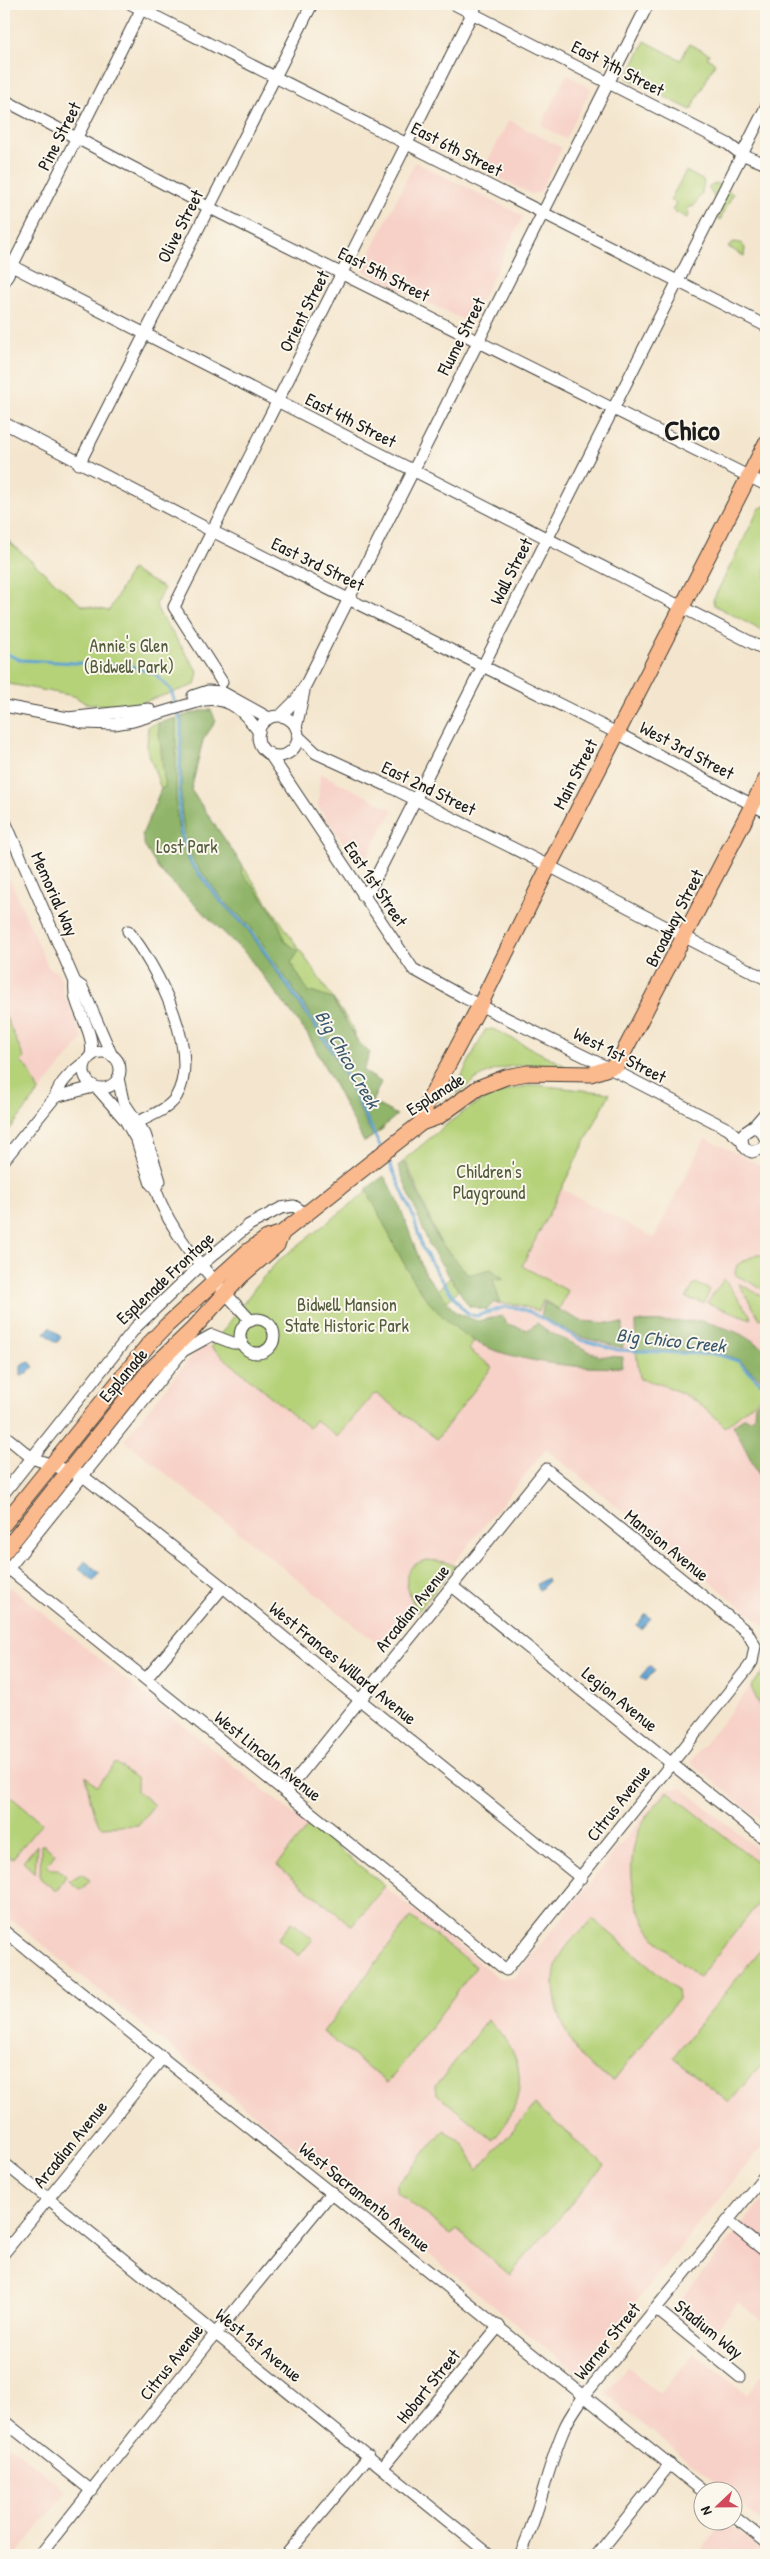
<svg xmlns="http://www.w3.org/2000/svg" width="770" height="2559" viewBox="0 0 770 2559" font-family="'Patrick Hand',sans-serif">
  <rect width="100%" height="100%" fill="#fbf7ec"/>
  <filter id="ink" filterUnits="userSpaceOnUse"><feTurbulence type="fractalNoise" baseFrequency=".02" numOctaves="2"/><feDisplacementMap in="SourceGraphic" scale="10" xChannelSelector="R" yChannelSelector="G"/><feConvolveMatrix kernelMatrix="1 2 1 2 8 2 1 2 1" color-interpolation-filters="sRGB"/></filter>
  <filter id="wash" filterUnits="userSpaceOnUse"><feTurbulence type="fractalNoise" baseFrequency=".0096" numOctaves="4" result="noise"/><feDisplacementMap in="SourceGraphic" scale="20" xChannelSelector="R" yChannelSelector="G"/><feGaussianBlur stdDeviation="1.12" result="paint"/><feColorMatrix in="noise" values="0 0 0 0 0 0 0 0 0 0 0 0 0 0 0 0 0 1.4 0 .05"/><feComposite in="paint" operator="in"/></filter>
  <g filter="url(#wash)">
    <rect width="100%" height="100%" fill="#f4e6ce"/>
    <!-- built -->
    <g fill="#f7d1c7">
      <polygon points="567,74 591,89 565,139 541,125"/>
      <polygon points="509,120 562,148 540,192 531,194 483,170"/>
      <polygon points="415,162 523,216 470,323 362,270"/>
      <polygon points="320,773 393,810 361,867 318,806"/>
      <polygon points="4,866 48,967 58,973 63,983 62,990 83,1038 4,1137"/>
      <polygon points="705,1138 766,1168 766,1627 546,1449 384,1649 124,1440 190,1358 203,1346 211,1347 308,1428 315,1420 377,1394 437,1439 492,1368 469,1350 494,1303 519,1305 539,1311 543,1300 560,1308 568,1291 522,1266 562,1189 654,1238"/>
      <polygon points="10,1587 500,1979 514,1978 665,1789 682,1788 766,1856 766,2141 578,2374 4,1914 4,1595"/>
      <polygon points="766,1668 766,1824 690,1762"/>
      <polygon points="766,2195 766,2324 738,2302 711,2337 675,2307"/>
      <polygon points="694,2353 747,2394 766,2371 766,2524 733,2497 732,2492 726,2491 605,2394 627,2367 660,2394"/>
      <polygon points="4,2441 67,2491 16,2555 4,2555"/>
      <polygon points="725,2522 766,2554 766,2555 700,2555 698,2554"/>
    </g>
    <!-- green -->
    <g fill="#b5d279" stroke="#68774a">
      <polygon points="645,41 681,60 689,44 709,54 707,58 715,63 691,110 627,78"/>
      <polygon points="686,171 704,181 702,193 694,206 687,208 689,215 687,218 672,210 676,203 670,200"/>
      <polygon points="716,183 733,194 720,220 713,214 715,198 708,188"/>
      <polygon points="734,242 741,243 745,248 744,256 728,247"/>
      <polygon points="766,505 766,633 714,605 713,600 759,509"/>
      <polygon points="4,537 81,605 109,611 131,570 164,588 156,604 158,611 198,672 195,685 137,704 104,705 85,703 74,696 4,683"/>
      <path d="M198,712L207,723L191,790L353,1028C360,1069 366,1090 384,1128L365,1142L309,1034L248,953L143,835L161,789L147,749L148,726Z"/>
      <polygon points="5,1015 24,1058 21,1063 28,1068 39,1092 4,1137"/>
      <path d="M493,1029L564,1065V1067C536,1064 506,1062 480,1077C472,1081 465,1088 458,1093L455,1091C464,1070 475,1050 485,1030Z"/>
      <path d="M536,1085L610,1093L522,1266L568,1291L559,1309L543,1300L539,1311L519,1305L494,1303L444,1247L438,1238L405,1159C448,1124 478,1091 536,1085Z"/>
      <polygon points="377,1184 434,1293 457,1271 467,1281 443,1306 476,1337 469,1350 492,1367 437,1439 377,1394 373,1395 337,1437 315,1420 309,1428 211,1347 260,1281 279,1260"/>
      <polygon points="757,1254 766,1257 766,1290 737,1276 735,1273 737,1265"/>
      <polygon points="724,1279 750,1315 751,1319 707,1303"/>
      <polygon points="695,1283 710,1290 704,1303 686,1298"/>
      <polygon points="738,1283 766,1298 766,1317 760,1319"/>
      <path d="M636,1351L719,1355L738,1361L766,1388V1392L725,1427C701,1401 675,1386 640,1379Z"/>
      <path d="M427,1560L445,1562L455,1566L417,1612C407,1589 396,1567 427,1560Z"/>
      <polygon points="766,1668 766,1711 763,1713 751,1687"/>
      <path d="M116,1763L137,1779V1791L154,1805L138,1825L102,1827C93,1821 88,1788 86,1776L97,1786Z"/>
      <polygon points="4,1791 42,1823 12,1859 4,1852"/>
      <path d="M668,1791L766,1869V1894L699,1977C685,1966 671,1956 659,1942C631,1912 623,1861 642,1824C648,1812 660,1801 668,1791Z"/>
      <polygon points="309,1825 385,1886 352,1926 277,1865"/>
      <polygon points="37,1845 35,1873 23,1862"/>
      <polygon points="41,1845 44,1845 55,1854 47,1865 51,1869 58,1869 66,1876 56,1891 40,1878"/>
      <polygon points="81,1874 90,1880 81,1890 69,1881"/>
      <polygon points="411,1917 476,1967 388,2083 323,2032"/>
      <path d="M593,1919L677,1989L678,1999L613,2081C606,2076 597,2072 590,2066C567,2046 546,1993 557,1964C563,1946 581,1931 593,1919Z"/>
      <polygon points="292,1922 313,1939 299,1956 278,1939"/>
      <polygon points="766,1943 766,2058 729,2103 673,2057"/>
      <path d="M487,2020C529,2055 529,2100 493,2140L437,2094L436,2086Z"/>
      <path d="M535,2105L604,2165L510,2275L457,2230L451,2235L397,2192V2185L444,2130C465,2142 469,2150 477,2171Z"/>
    </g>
    <!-- forest -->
    <g fill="#90b469" stroke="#566842">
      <path d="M205,710H211L216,721L203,740L191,790L243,866L241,872C259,894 278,913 285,942L299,951L291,963L308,991L332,999L359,1043L370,1053L363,1071L381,1082L372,1102L397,1115L375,1134L337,1053L251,927L223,900L194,862L184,832L181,806L182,716Z"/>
      <polygon points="176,718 176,808 179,833 190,864 220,902 248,930 333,1054 373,1136 364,1142 308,1035 246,954 159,870 145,847 142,835 161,789 165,787 158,723"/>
      <polygon points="404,1161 437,1238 468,1275 491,1269 504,1279 493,1279 500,1303 494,1302 487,1310 469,1306 430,1247 398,1166"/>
      <path d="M384,1176L398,1201L424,1272L455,1312L477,1321L502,1316L507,1324L528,1330L537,1323L549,1332L599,1356L623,1357L622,1367C584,1370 509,1361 476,1342C456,1330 433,1310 420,1290C399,1259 384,1222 366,1189Z"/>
      <polygon points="544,1302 581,1321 623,1324 623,1348 581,1337 541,1317"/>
      <path d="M702,1321C724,1327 750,1335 766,1351V1384L739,1360L719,1353L636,1350L635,1322Z"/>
      <polygon points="765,1396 766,1399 766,1489 733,1425 745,1417 750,1420 754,1416 755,1404"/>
    </g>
    <!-- water -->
    <g fill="#5da2d2" stroke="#3c5f77">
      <polygon points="50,1327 61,1337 57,1343 45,1333"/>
      <polygon points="30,1362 34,1367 27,1374 21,1375 21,1365"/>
      <polygon points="85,1561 100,1573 94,1581 79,1569"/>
      <polygon points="547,1578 548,1582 539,1591 537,1584"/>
      <polygon points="646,1614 651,1618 641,1629 636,1625"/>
      <polygon points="650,1665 655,1670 646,1681 640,1677"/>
    </g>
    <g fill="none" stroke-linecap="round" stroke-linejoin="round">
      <!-- stream -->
      <g stroke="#5da2d2" stroke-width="3">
        <polyline points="4,653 21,660 131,666 155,674 171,690 181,722 179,807 181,833 191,863 221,901 249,929 335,1054 381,1148"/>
        <polyline points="387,1157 414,1218 422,1247 440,1278 462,1308 469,1314 476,1316 505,1307 518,1308 530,1312 581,1340 618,1350 719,1355 738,1361 766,1388"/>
      </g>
    </g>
  </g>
  <g filter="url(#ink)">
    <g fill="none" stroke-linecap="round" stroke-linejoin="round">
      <defs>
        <g id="minor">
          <polyline points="131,4 766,326"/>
          <polyline points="454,4 728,144 741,154 766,164"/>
          <polyline points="4,100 210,208 766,485"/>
          <polyline points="4,262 766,650"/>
          <polyline points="4,282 144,4"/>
          <polyline points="4,423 210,530 617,733 766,812"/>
          <polyline points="79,464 312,4"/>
          <polyline points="222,682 174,607 477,4"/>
          <polyline points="193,696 208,691 222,692 269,718"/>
          <path d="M4,706L68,718L83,723L114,724L133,721L204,700C230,696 245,713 259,732"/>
          <polyline points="280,716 296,700 306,684 648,4"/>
          <circle cx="278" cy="736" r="20"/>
          <polyline points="68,718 149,709"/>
          <polyline points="296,728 304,691"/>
          <polyline points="298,736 316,753 388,786 549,866 766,979"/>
          <polyline points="269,753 413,969 465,998 619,1073 728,1129 741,1140"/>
          <path d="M4,819L75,982C71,1008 96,1029 91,1056"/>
          <polyline points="363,896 371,887 766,107"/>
          <path d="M128,931C157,966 202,1053 176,1097C169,1109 150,1116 138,1122"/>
          <polyline points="75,982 82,987 112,1056"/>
          <circle cx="102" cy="1070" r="18"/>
          <polyline points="118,1078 123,1101 145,1134 160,1181 155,1188"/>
          <path d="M97,1088L125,1120L137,1141L151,1184L155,1188C173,1241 214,1280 251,1321"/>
          <polyline points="55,1097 93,1087"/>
          <polyline points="753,1127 766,1112"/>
          <path d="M766,1140L761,1130L753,1127L744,1133C740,1142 743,1149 752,1152L763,1148L766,1141"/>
          <path d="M4,1160L55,1097C61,1080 72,1072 86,1061"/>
          <circle cx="257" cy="1336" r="17"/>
          <polyline points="4,1435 32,1458 83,1476 223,1587 360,1700 581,1878"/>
          <polyline points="4,1493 136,1327 201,1265 249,1225 281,1208 294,1206 306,1214"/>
          <polyline points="9,1569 506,1970 748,1668 752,1662 755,1646 747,1632 546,1469 286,1792"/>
          <polyline points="4,1574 183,1351 212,1335 233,1343 242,1343"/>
          <polyline points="452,1586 766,1840"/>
          <polyline points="146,1679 223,1587"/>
          <polyline points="4,1931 704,2492"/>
          <polyline points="4,2163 490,2555"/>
          <polyline points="728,2221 766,2252"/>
          <polyline points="4,2253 163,2057"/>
          <polyline points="656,2309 740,2377"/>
          <polyline points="4,2421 92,2491"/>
          <polyline points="383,2467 499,2326"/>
          <polyline points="732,2515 766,2542"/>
          <polyline points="40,2555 216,2333 332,2192"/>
          <polyline points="286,2555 369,2456"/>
          <path d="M520,2555C540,2513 546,2470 564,2429C569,2417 577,2407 584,2396L766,2174"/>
          <polyline points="597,2555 670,2464"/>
        </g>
        <g id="major">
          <polyline points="421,1123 426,1106 480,1005 549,866 766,443"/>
          <polyline points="4,1524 148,1345 166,1326 247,1252 267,1238 282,1233 421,1123 438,1117 478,1088 506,1077 528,1073 591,1074 617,1065 766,779"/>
          <polyline points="4,1552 148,1372 193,1329 241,1276 277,1245 282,1233"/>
        </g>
      </defs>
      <!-- minor casing -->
      <use href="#minor" stroke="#3c3a37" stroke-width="13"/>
      <!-- major casing -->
      <use href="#major" stroke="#3c3a37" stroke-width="17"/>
      <!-- minor -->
      <use href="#minor" stroke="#fff" stroke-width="11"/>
      <!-- major -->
      <use href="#major" stroke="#fbba8d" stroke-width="15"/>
    </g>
  </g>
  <g text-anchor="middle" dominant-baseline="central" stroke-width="4" stroke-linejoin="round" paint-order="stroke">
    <!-- street labels -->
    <g font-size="18" fill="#1c1c1c" stroke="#fbf7ec">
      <text transform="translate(618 68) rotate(27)">East 7th Street</text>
      <text transform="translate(59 136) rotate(-63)">Pine Street</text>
      <text transform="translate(457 149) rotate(27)">East 6th Street</text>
      <text transform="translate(180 226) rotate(-63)">Olive Street</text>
      <text transform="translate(384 274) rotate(27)">East 5th Street</text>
      <text transform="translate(304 311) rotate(-63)">Orient Street</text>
      <text transform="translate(461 336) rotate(-63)">Flume Street</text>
      <text transform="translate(351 420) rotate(27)">East 4th Street</text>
      <text transform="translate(318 564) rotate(26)">East 3rd Street</text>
      <text transform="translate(511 571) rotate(-63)">Wall Street</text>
      <text transform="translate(687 750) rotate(28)">West 3rd Street</text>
      <text transform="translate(575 774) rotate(-63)">Main Street</text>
      <text transform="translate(429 788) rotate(26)">East 2nd Street</text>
      <text transform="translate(376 884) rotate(56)">East 1st Street</text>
      <text transform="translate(55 894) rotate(66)">Memorial Way</text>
      <text transform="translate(674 918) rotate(-63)">Broadway Street</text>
      <text transform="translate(620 1055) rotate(27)">West 1st Street</text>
      <text transform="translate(435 1094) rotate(-32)">Esplanade</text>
      <text transform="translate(165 1278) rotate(-43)">Esplenade Frontage</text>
      <text transform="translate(123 1375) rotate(-50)">Esplanade</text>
      <text transform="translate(667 1545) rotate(39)">Mansion Avenue</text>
      <text transform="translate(412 1608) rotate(-51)">Arcadian Avenue</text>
      <text transform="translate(343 1663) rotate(39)">West Frances Willard Avenue</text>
      <text transform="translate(620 1699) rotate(39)">Legion Avenue</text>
      <text transform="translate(268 1756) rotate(39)">West Lincoln Avenue</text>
      <text transform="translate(618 1803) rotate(-52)">Citrus Avenue</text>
      <text transform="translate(70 2144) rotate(-51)">Arcadian Avenue</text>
      <text transform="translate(365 2197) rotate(39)">West Sacramento Avenue</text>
      <text transform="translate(709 2329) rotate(39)">Stadium Way</text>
      <text transform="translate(607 2341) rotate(-51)">Warner Street</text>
      <text transform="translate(259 2345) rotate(39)">West 1st Avenue</text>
      <text transform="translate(171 2362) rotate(-52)">Citrus Avenue</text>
      <text transform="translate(428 2386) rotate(-51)">Hobart Street</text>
    </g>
    <!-- park labels -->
    <g font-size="18" fill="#525c3d" stroke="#fbf7ec">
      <text x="129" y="645">Annie's Glen<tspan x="129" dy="21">(Bidwell Park)</tspan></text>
      <text x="187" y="846">Lost Park</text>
      <text x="489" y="1171">Children's<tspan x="489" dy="21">Playground</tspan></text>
      <text x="347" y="1304">Bidwell Mansion<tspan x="347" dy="21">State Historic Park</tspan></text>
    </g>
    <!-- water labels -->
    <g font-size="19" font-style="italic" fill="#39586e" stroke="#fbf7ec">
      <text transform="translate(348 1059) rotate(60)">Big Chico Creek</text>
      <text transform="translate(671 1340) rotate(6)">Big Chico Creek</text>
    </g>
    <!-- town labels -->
    <g font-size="28" font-weight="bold" fill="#1c1c1c" stroke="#fbf7ec">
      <text x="692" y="430">Chico</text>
    </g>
  </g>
  <!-- margin -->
  <rect width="770" height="2559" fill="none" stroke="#fbf7ec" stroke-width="20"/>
  <!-- north arrow -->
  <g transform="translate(718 2506) rotate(248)"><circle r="24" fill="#fbf7ec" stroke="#a29f99"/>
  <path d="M0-4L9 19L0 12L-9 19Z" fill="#d1495b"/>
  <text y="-8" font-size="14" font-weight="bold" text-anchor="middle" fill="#1c1c1c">N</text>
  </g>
</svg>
